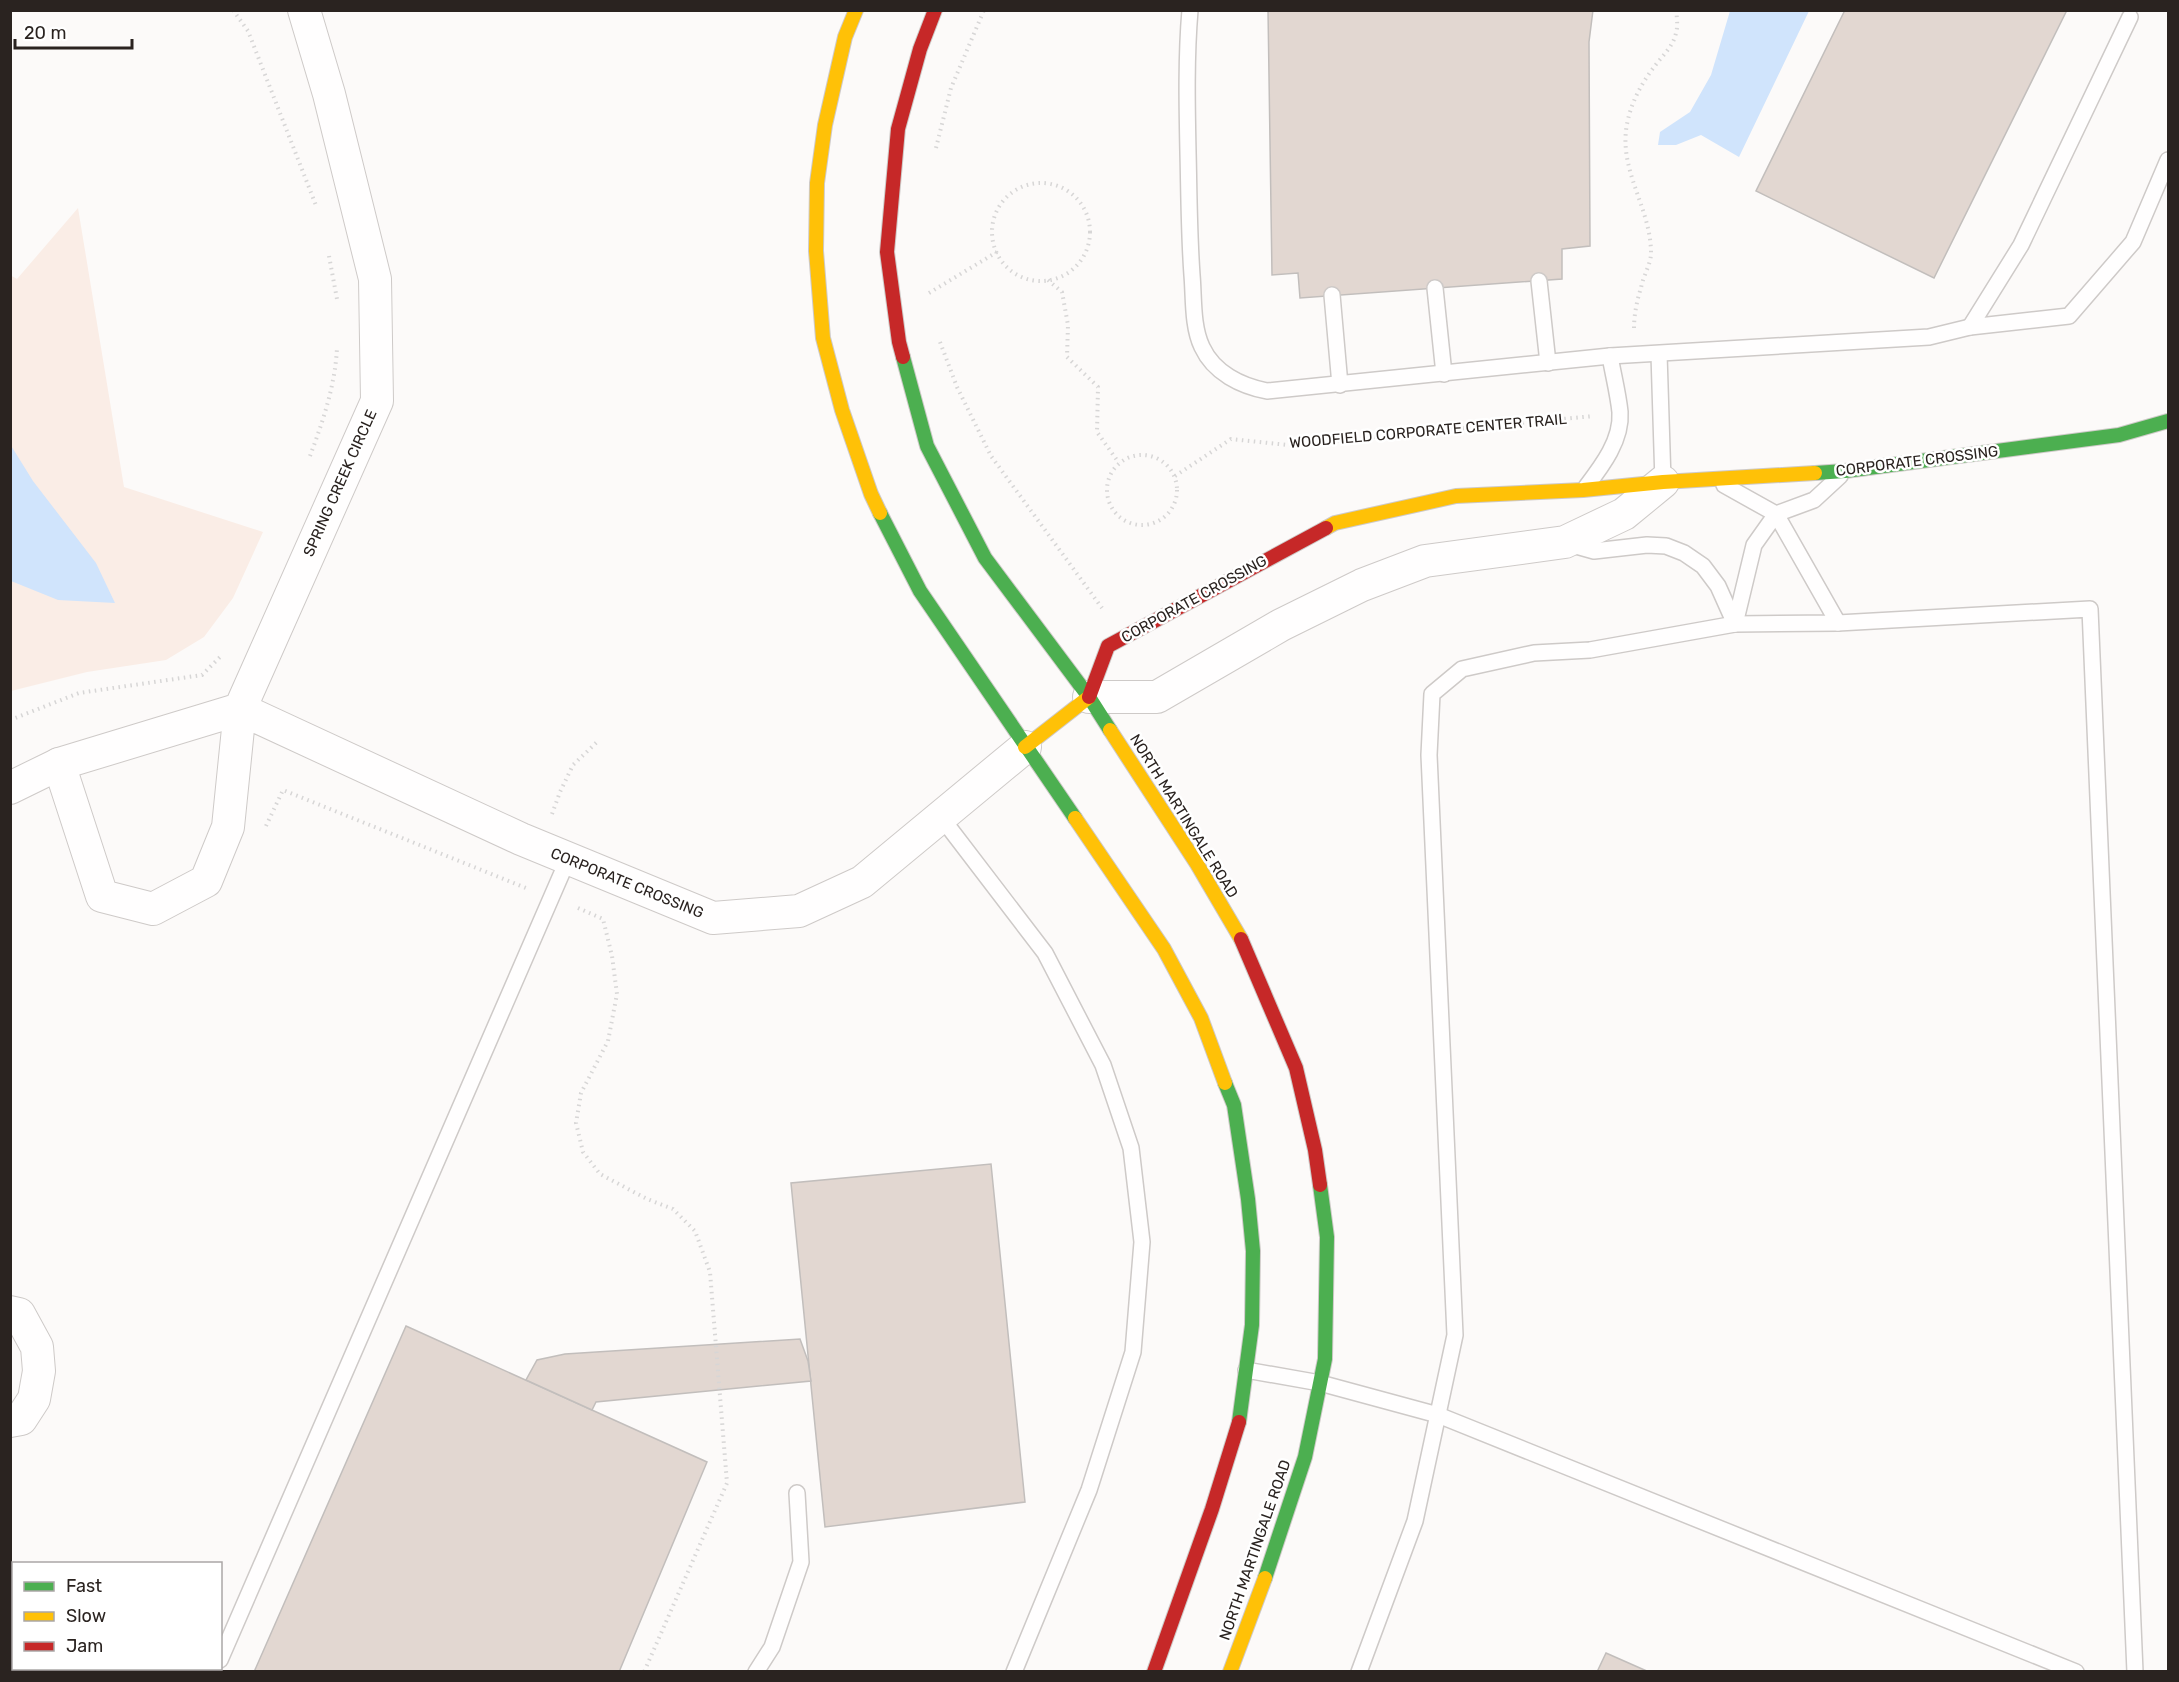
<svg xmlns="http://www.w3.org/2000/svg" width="2179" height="1682" viewBox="0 0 2179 1682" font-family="Rubik,sans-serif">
  <rect width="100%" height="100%" fill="#fcfaf9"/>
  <!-- green -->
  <polygon fill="#faede6" points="78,208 124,487 263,532 233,598 204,637 166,660 87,672 11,691 10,275 17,279"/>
  <!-- water -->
  <g fill="#d0e4fc">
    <polygon points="1730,11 1809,11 1739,157 1701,135 1676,145 1658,145 1660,132 1690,112 1711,75"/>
    <polygon points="10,444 33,481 96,563 115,603 58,600 11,581"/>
  </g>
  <!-- building -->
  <g fill="#e2d7d1" stroke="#c2bebc" stroke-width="1.5">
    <polygon points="1268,10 1593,10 1589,42 1590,246 1562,249 1562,279 1300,298 1298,273 1272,275"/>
    <polygon points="1845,10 2067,10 1934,278 1756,191"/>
    <polygon points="991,1164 1025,1502 825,1527 791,1183"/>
    <polygon points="406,1326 707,1462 619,1672 254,1672"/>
    <polygon points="800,1339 808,1361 811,1381 596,1402 592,1410 526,1380 537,1360 565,1354"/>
    <polygon points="1606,1653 1649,1672 1597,1672"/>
  </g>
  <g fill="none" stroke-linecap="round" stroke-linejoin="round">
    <defs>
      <g id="lane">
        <path d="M1190,10C1186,57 1187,105 1188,152C1189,193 1189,234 1192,275C1194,298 1192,326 1202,347C1214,373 1241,386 1267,391L1610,356L1929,337L1970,327L2069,316L2133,242L2168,160"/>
        <polyline points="1539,281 1548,363"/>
        <polyline points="1435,288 1444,374"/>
        <polyline points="1332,295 1340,385"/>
        <polyline points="1970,327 2021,245 2130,17"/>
        <polyline points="1659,354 1663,482"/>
        <polyline points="1724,485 1776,514 1838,623"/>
        <path d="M1586,487C1602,466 1622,440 1620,412C1618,393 1613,374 1610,356"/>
        <polyline points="1569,544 1594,551 1647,545 1666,546 1684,553 1703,566 1718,586 1735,624"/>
        <polyline points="1735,624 1754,545 1776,514 1814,500 1840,476"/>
        <polyline points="941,817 1045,953 1103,1065 1131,1148 1142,1242 1133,1352 1089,1490 1014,1672"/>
        <polyline points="1246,1370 1320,1383 1438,1415 2076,1672"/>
        <polyline points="220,1660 568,859"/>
        <polyline points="756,1672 772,1647 801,1562 797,1493"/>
        <polyline points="1359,1672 1415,1521 1455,1335 1429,755 1432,694 1462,669 1534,653 1590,650 1735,624 1838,623 2090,609 2135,1672"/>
      </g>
      <g id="street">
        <polyline points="1089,697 1157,697 1281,625 1362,585 1425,561 1565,542 1624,514 1663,482"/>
        <polyline points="59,764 102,896 153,909 206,881 228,827 240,709 521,839 713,918 799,911 862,882 1025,747"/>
        <polyline points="10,788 59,764 240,709 377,401 375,279 329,94 304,10"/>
        <polyline points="10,1312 19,1314 37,1347 39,1371 34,1399 21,1419 10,1421"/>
      </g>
      <g id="fast">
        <polyline points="903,357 927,446 985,558 1089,697 1110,730"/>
        <polyline points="1815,473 1845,471 2119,435 2168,421"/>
        <polyline points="880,513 920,591 1075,818"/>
        <polyline points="1225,1083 1234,1105 1248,1199 1253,1251 1252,1325 1239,1422"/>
        <polyline points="1265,1578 1305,1457 1325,1359 1327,1237 1320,1185"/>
      </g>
      <g id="slow">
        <polyline points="856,10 845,37 825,125 817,183 816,251 823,338 842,410 871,494 880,513"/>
        <polyline points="1326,528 1335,523 1456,496 1583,490 1663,482 1815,473"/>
        <polyline points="1110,730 1197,864 1241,939"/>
        <polyline points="1025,747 1089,697"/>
        <polyline points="1075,818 1164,949 1201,1018 1225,1083"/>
        <polyline points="1230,1672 1265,1578"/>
      </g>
      <g id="jam">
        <polyline points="903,357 899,342 887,252 898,129 920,49 935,10"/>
        <polyline points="1089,697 1108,646 1326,528"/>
        <polyline points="1241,939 1296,1068 1315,1150 1320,1185"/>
        <polyline points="1154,1672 1212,1509 1239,1422"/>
      </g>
    </defs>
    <!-- lane casing -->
    <use href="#lane" stroke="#cecac8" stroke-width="18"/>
    <!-- street casing -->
    <use href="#street" stroke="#cecac8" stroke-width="34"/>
    <!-- fast casing -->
    <use href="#fast" stroke="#cecac8" stroke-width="16"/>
    <!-- slow casing -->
    <use href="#slow" stroke="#cecac8" stroke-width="16"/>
    <!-- jam casing -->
    <use href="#jam" stroke="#cecac8" stroke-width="16"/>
    <!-- path -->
    <g stroke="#d7d6d6" stroke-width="4" stroke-dasharray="1.5 4.5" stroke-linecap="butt">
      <polyline points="233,10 248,31 317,208"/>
      <polyline points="936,148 951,88 984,10"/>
      <circle cx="1041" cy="232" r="49"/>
      <polyline points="329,256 337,299"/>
      <polyline points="1048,280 1062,292 1068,325 1067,357 1098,387 1097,432 1119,463"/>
      <polyline points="929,293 997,252"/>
      <path d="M1634,328C1634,315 1637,300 1641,288C1643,276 1651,264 1651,253C1651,208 1618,170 1627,124C1631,103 1641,84 1654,67C1662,56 1673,47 1676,33C1678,27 1677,17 1676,10"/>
      <polyline points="940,342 957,387 991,456 1102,608"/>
      <circle cx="1142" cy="490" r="35"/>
      <path d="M310,456C323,421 335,386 337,348"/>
      <polyline points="1175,476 1231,439 1288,445 1594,416"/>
      <polyline points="10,720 79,693 202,675 222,655"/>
      <polyline points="552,814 560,792 573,765 597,742"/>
      <polyline points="266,826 283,790 526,888"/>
      <polyline points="578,908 603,919 612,956 617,994 608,1041 581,1093 576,1123 583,1152 600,1174 647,1199 673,1209 695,1231 710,1272 727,1483 644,1672"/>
    </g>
    <!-- lane -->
    <use href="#lane" stroke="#fffefe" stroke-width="15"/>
    <!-- street -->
    <use href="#street" stroke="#fffefe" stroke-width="32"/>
    <!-- fast -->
    <use href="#fast" stroke="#4caf50" stroke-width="14"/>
    <!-- slow -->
    <use href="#slow" stroke="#ffc107" stroke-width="14"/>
    <!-- jam -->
    <use href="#jam" stroke="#c62828" stroke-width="14"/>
  </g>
  <g text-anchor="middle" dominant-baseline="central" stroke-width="5" stroke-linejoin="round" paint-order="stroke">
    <!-- street labels -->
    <g font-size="15" fill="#2a2320" stroke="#fff">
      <text transform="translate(1428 431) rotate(-5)">WOODFIELD CORPORATE CENTER TRAIL</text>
      <text transform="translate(1917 461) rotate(-7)">CORPORATE CROSSING</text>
      <text transform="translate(340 483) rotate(-66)">SPRING CREEK CIRCLE</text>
      <text transform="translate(1194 599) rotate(-29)">CORPORATE CROSSING</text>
      <text transform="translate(1184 816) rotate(58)">NORTH MARTINGALE ROAD</text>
      <text transform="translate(627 883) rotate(22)">CORPORATE CROSSING</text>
      <text transform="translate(1255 1550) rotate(-71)">NORTH MARTINGALE ROAD</text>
    </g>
  </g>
  <!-- border -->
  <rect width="2179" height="1682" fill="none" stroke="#2a2320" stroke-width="24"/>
  <!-- legend -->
  <rect x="12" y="1562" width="210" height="108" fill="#ffffff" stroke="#aaa7a6" stroke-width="1.5"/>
  <rect x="24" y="1582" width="30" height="9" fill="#4caf50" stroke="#aaa7a6" stroke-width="1.5"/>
  <text x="66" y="1592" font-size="18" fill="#2a2320">Fast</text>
  <rect x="24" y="1612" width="30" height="9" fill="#ffc107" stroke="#aaa7a6" stroke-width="1.5"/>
  <text x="66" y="1622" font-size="18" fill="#2a2320">Slow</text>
  <rect x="24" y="1642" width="30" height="9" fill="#c62828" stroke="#aaa7a6" stroke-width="1.5"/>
  <text x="66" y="1652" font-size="18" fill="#2a2320">Jam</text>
  <!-- scale -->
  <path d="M15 39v9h117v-9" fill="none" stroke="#2a2320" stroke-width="3"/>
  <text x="24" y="39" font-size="18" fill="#2a2320" stroke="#ffffff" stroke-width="4.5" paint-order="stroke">20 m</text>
</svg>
